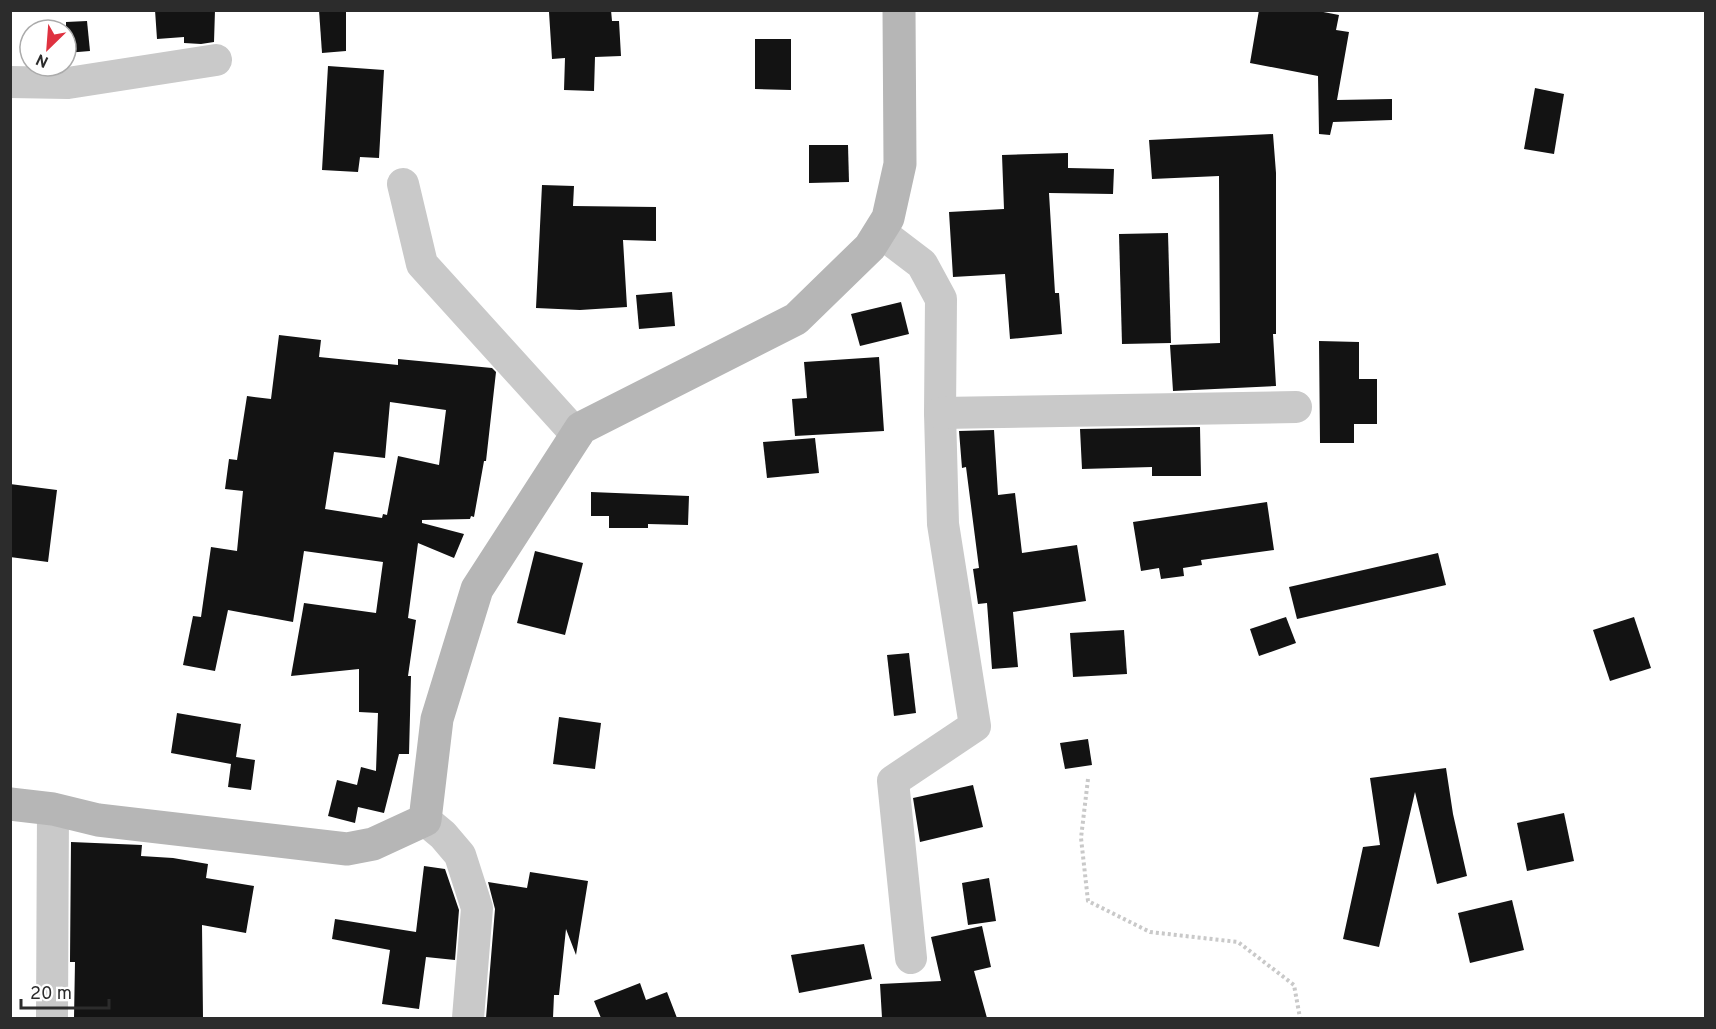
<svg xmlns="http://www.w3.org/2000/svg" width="1716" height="1029" viewBox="0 0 1716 1029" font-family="Overpass,sans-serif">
  <rect width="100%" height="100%" fill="#fff"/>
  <!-- building -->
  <g fill="#131313" fill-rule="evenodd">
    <polygon points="155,10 215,10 214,42 201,44 184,43 184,37 157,39"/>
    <polygon points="319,10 346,10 346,51 322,53"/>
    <polygon points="611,10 612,21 619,21 621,56 595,57 594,91 564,90 565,58 552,59 549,12"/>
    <polygon points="1259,10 1313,10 1339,15 1336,30 1349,32 1337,100 1392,99 1392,120 1333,122 1330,135 1319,134 1318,76 1250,63"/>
    <polygon points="87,21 90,51 66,53 66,22"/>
    <polygon points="755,39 791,39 791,90 755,89"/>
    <polygon points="328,66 384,70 379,158 360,157 358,172 322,170"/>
    <polygon points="1535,88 1564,94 1554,154 1524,149"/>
    <polygon points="1273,134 1276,173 1276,334 1273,334 1276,386 1173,391 1170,345 1220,343 1219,176 1152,179 1149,140"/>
    <polygon points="809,145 848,145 849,182 809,183"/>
    <polygon points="1068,153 1068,168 1114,169 1113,194 1049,193 1055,293 1059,293 1062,334 1010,339 1005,274 953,277 949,212 1004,209 1002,155"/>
    <polygon points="542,185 574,186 573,206 656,207 656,241 623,240 627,307 580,310 536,308"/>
    <polygon points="1168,233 1171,343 1122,344 1119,234"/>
    <polygon points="672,292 675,326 639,329 636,295"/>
    <polygon points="901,302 909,334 860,346 851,314"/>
    <path d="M279,335L321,340L319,357L398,365V359L492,368L496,372L486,461H484L474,517L471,516L470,519L422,520V523L464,534L454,558L418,543L408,618L416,620L408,676H411L409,754H399L384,813L358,807L355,823L328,816L337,780L357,785L361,767L376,771L378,713L359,712V669L291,676L304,603L376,613L383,562L304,551L293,622L228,610L215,671L183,665L193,616L201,617L211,547L237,551L243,491L225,489L229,459L237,460L247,396L271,399ZM390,402L446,410L439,465L398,456L387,515L383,514L382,518L325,509L334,452L385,458Z"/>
    <polygon points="1319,341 1359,342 1359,379 1377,379 1377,424 1354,424 1354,443 1320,443"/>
    <polygon points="879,357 884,431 795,436 792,399 807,398 804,362"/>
    <polygon points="1200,427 1201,476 1152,476 1152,467 1082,469 1080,429"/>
    <polygon points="994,430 998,495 1015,493 1022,553 1077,545 1086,601 1013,612 1018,667 992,669 987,603 978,604 973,569 979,568 966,467 962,468 959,431"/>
    <polygon points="815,438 819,473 767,478 763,442"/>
    <polygon points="10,484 57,490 48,562 10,557"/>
    <polygon points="591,492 689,496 688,525 648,524 648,528 609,528 609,516 591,516"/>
    <polygon points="1267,502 1274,550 1201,560 1202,565 1183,568 1184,576 1161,579 1159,568 1141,571 1133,522"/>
    <polygon points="535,551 583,563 565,635 517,623"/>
    <polygon points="1438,553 1446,585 1297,619 1289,587"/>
    <polygon points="1286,617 1296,643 1259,656 1250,629"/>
    <polygon points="1634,617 1651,668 1610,681 1593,630"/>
    <polygon points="1124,630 1127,674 1073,677 1070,633"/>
    <polygon points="909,653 916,713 894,716 887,655"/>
    <polygon points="177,713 241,724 236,757 255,760 251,790 228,787 231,764 171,753"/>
    <polygon points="559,717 601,723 595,769 553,764"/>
    <polygon points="1088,739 1092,765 1065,769 1060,743"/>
    <polygon points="1446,768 1453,814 1467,876 1437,884 1415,792 1379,947 1343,939 1363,847 1380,845 1370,778"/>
    <polygon points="973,785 983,827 920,842 913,798"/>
    <polygon points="1564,813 1574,861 1527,871 1517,823"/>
    <polygon points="71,842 142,845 141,856 173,858 208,864 206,878 254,886 246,933 202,925 203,1018 74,1018 75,962 70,962 70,960"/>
    <polygon points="424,866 445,869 459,910 455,960 426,957 419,1009 382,1004 390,950 332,939 335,919 416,932"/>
    <polygon points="530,872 588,881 576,955 566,929 559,995 554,995 553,1018 486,1018 495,909 488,882 527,888"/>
    <polygon points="989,878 996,921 968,925 962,883"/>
    <polygon points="1512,900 1524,950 1470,963 1458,913"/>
    <polygon points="982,926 991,967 974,971 987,1018 882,1018 880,984 941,981 931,937"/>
    <polygon points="864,944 872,979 799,993 791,955"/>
    <polygon points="640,983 646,1000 667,992 677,1018 601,1018 594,1001"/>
  </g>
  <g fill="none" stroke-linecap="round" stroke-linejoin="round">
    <!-- path -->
    <polyline stroke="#c9c9c9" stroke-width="4" stroke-dasharray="3 3" stroke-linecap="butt" points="1088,779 1081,838 1088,901 1150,932 1238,942 1294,985 1300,1018"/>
    <!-- street -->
    <g stroke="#c9c9c9" stroke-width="32">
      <polyline points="10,82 68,83 216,60"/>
      <polyline points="403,184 422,264 577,435"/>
      <polyline points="880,232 922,264 941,299 940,413 943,524 975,726 893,781 911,958"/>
      <polyline points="940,413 1296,407"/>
      <polyline points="425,820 443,835 460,855 477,908 468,1018"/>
      <polyline points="52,1018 53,809"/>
    </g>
    <!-- secondary -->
    <polyline stroke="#b6b6b6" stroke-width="33" points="10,804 53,809 98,820 347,849 373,844 425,820 437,719 477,589 581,428 796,319 870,247 888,218 900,164 899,10"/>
  </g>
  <!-- border -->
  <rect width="1716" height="1029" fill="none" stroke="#2c2c2c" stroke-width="24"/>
  <!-- north arrow -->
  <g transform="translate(48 48) rotate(205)"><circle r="28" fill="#ffffff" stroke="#ababab" stroke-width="1.5"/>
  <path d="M0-4.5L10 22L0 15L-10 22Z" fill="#df3240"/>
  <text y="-9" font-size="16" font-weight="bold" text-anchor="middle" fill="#2c2c2c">N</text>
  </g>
  <!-- scale -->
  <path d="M21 999v9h88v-9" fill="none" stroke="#2c2c2c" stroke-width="3"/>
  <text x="30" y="999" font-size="18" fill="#2c2c2c" stroke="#ffffff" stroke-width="4.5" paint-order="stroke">20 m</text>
</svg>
